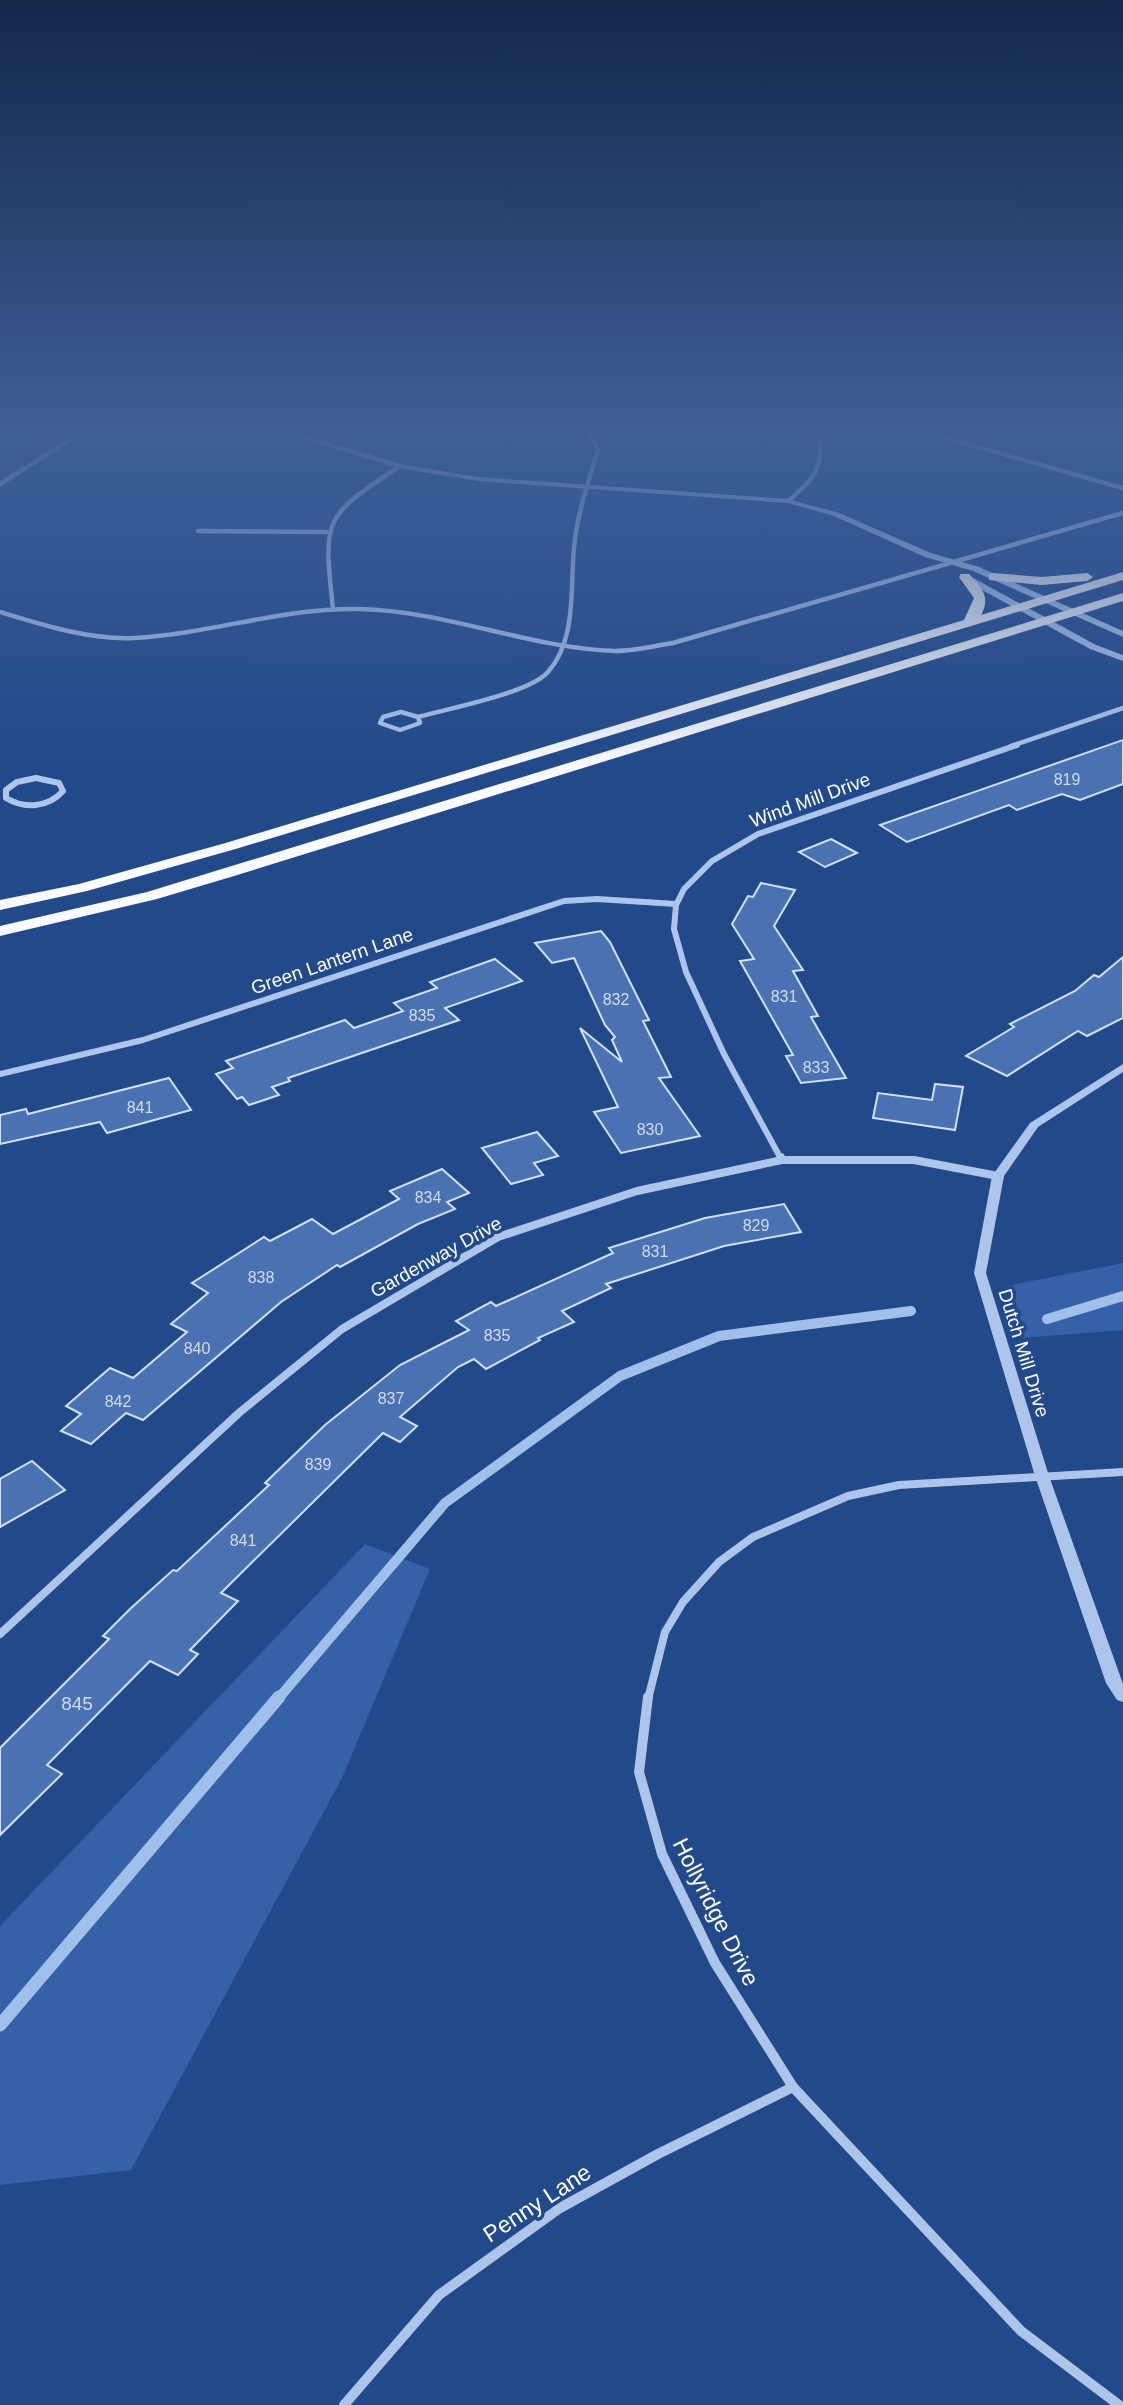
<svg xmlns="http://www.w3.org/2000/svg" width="1123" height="2405" viewBox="0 0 1123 2405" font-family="Arial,sans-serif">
  <rect width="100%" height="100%" fill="#224989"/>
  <!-- green -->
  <g fill="#3561a6">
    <polygon points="1123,1263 1123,1330 1022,1338 1006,1286"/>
    <polygon points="365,1544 430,1569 342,1778 131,2170 0,2185 0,1926"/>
  </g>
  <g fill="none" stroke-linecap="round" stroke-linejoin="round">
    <!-- stream-far1 -->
    <g stroke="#a1bfeb" stroke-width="10">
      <polyline points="1047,1319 1123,1296"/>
      <polyline points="278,1699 445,1503 620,1376 719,1336 911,1311"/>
    </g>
    <!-- stream -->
    <polyline stroke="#a1bfeb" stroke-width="13" points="0,2025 279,1697"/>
  </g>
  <!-- building -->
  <g fill="#4a71b1" stroke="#d2e1f8" stroke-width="2">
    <polygon points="1123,740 1123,784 1080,800 1062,794 1017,810 1009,805 907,842 880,825"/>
    <polygon points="831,839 857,853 825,867 799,852"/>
    <polygon points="761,883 795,890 774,926 803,970 793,971 818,1016 811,1017 846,1078 801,1083 786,1056 793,1055 740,961 754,959 732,924 748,896 753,897"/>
    <polygon points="601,931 610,942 649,1020 643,1021 671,1077 659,1078 700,1136 621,1153 594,1112 618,1107 580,1028 622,1062 612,1040 615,1037 605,1025 574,958 552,963 535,943"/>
    <polygon points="1123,957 1123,1018 1087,1036 1078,1031 1007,1076 966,1056 1014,1027 1010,1024 1075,991 1094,975 1099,977"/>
    <polygon points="495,959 522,981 445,1008 459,1020 288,1078 290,1081 272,1087 279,1095 249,1105 242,1097 237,1099 216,1074 233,1068 226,1061 345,1020 354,1028 403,1011 394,1003 437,988 430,982"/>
    <polygon points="169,1078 191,1110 107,1133 100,1122 0,1144 0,1115 26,1109 28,1114"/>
    <polygon points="935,1084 963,1087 955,1130 873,1118 878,1093 932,1100"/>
    <polygon points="537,1132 558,1156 534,1163 543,1175 511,1184 482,1148"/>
    <polygon points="442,1169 469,1193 447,1202 455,1209 418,1224 340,1267 337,1265 281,1302 143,1420 126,1413 91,1444 61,1431 81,1414 66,1406 110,1368 133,1378 187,1332 171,1324 208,1293 192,1283 264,1237 270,1241 312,1219 333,1234 399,1199 390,1191"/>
    <polygon points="784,1204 801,1232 724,1246 606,1284 611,1288 562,1311 574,1322 538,1338 540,1340 486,1369 474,1359 458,1367 400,1417 417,1426 400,1442 383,1433 221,1593 238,1601 190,1650 198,1654 178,1675 150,1661 47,1765 62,1774 0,1835 0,1748 109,1639 103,1636 130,1609 173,1570 177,1571 269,1485 265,1483 325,1425 400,1365 469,1330 456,1321 491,1302 496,1306 613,1253 609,1248 705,1218"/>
    <polygon points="32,1461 65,1490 0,1527 0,1479"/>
  </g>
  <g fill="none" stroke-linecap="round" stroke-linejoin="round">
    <!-- minor-far3 -->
    <g stroke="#adc5ea" stroke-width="4.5">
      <polyline points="918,430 1123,488"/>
      <polyline points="0,484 85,430"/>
      <path d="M788,501C814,480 827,464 817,430"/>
      <polyline points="198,531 327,532"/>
      <path d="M333,609C323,517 323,517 400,466"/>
      <path d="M0,612C43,625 89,640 134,638C210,634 284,607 360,609C446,611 529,648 615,651C634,651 654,646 673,643L1123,513"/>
      <polygon points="401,712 418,717 420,723 400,730 380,723 383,717"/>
      <path d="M418,717C447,709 530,693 548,672C577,639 570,588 574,548C577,514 588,483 598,450L587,430"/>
      <polyline points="1011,746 1123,708"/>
    </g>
    <!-- minor-far2 -->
    <g stroke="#adc5ea" stroke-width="6">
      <path d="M36,778L59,783L63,791C48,808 24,809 6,798V790L17,782Z"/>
      <polyline points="0,1074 143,1040 564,901 597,899 676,904"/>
      <polyline points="781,1159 724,1054 686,972 674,929 676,905 684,889 712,861 758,834 1017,745"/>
    </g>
    <!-- minor-far1 -->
    <g stroke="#adc5ea" stroke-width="8">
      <polyline points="781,1157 782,1160"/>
      <polyline points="0,1634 240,1412 342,1329 498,1237 637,1191 782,1160 914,1160 998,1176"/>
      <polyline points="648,1699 665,1632 683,1602 719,1562 753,1537 848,1496 899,1485 1123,1472"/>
    </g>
    <!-- minor -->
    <g stroke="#adc5ea" stroke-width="10">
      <polyline points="648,1697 639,1772 662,1854 715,1963 793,2087 1021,2331 1119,2405"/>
      <polyline points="344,2405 439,2295 560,2208 658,2154 793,2087"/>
    </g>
    <!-- tertiary -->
    <g fill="#adc5ea" fill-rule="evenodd">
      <polygon points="276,430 288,430 401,464 478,477 788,499 839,513 931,553 979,567 1123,631 1123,637 973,571 925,557 834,516 788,503 478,481 397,468"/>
      <polygon points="960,574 966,574 1096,645 1123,655 1123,661 1090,649 960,578"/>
      <polygon points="1123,1064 1123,1072 1038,1127 1004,1176 986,1273 1049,1476 1123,1684 1123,1702 1117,1700 1106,1683 1035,1476 974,1273 992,1176 1030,1123"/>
    </g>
    <!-- trunk -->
    <g fill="#f8fafe" fill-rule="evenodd">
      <path d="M1123,572V580L239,848L87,891L0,910V900L79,884L229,842L964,620L974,598L959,577L961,574H969C982,588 991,597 981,615Z"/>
      <polygon points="993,573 1042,577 1087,573 1093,577 1087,581 1042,585 989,580 989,574"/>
      <polygon points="1123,593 1123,601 234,876 157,899 0,936 0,926 147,892"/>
    </g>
  </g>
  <!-- sky -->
  <linearGradient id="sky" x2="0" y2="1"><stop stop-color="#13284b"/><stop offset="0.56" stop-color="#3e5f97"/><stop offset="1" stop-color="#3e5f97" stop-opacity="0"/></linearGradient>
  <rect width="1123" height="767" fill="url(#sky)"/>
  <g text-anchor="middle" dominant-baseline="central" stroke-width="7" stroke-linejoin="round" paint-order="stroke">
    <!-- number labels -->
    <g font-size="16" fill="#d2dcec">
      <text x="1067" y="779">819</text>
      <text x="784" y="996">831</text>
      <text x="616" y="999">832</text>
      <text x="422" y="1015">835</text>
      <text x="816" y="1067">833</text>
      <text x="140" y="1107">841</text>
      <text x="650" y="1129">830</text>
      <text x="428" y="1197">834</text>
      <text x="756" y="1225">829</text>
      <text x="655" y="1251">831</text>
      <text x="261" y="1277">838</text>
      <text x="497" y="1335">835</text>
      <text x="197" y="1348">840</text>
      <text x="391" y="1398">837</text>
      <text x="118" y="1401">842</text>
      <text x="318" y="1464">839</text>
      <text x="243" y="1540">841</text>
    </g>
    <!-- street labels -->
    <g font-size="19" fill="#fff" stroke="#224989">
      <text transform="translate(810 800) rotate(-20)">Wind Mill Drive</text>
      <text transform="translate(332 961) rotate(-19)">Green Lantern Lane</text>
      <text transform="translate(436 1257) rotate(-29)">Gardenway Drive</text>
      <text transform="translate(1024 1353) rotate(73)">Dutch Mill Drive</text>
    </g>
    <!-- near-number labels -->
    <g font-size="19" fill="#d2dcec">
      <text x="77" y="1703">845</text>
    </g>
    <!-- near-street labels -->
    <g font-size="23" fill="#fff" stroke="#224989">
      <text transform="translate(716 1912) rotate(63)">Hollyridge Drive</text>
      <text transform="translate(537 2203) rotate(-33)">Penny Lane</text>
    </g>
  </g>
</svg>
